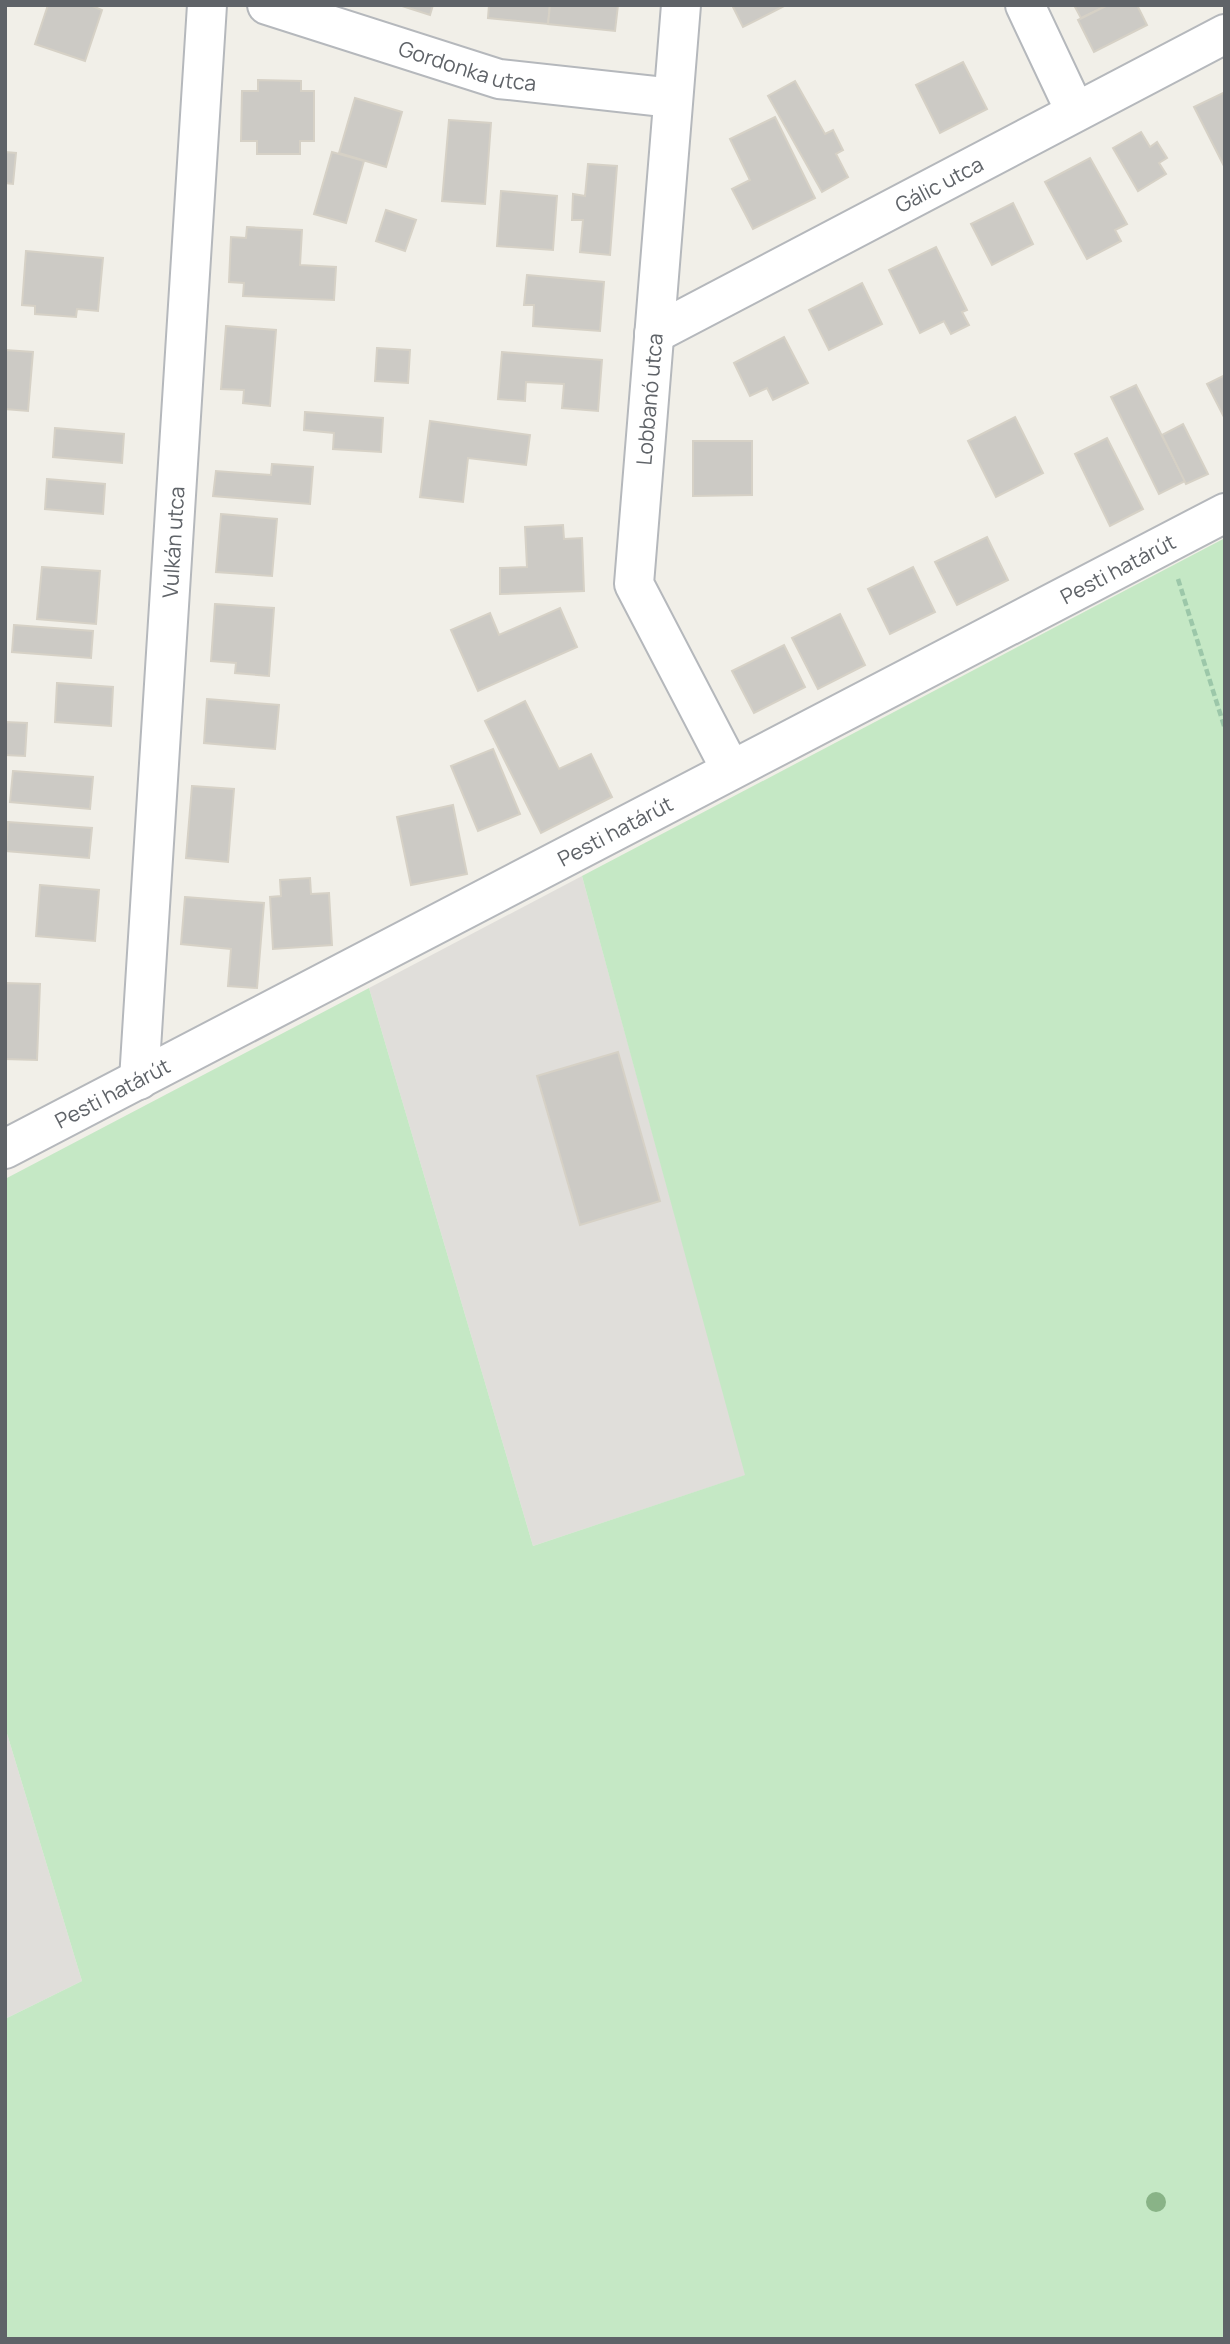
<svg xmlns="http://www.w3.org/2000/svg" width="1230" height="2344" viewBox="0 0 1230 2344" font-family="Manrope,sans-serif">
  <rect width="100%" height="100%" fill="#f1efe8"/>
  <!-- industrial -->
  <g fill="#e0deda">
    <polygon points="582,876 746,1475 533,1546 369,988"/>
    <polygon points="5,1727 82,1981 5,2019"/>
  </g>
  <!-- garden -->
  <polygon fill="#c5e8c5" points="1225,538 1225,2339 5,2339 5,2019 82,1981 5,1727 5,1179 369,988 533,1546 745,1475 582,876"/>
  <!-- building -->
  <g fill="#cccac5" stroke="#d6d1c6" stroke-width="2">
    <polygon points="48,5 90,5 102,10 85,61 35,44"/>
    <polygon points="399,5 433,5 430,15"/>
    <polygon points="489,5 550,5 548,24 488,18"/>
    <polygon points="550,5 618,5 615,31 548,24"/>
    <polygon points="732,5 786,5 743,27"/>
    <polygon points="1074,5 1108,5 1081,18"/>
    <polygon points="1108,5 1137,5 1147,25 1094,52 1078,20"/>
    <polygon points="963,62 987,109 940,133 916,85"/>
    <polygon points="258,80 301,81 301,91 314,91 314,141 300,141 300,154 257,154 257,141 241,141 242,91 258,91"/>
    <polygon points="795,81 825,134 833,130 843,150 836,154 848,177 822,192 768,96"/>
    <polygon points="1225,92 1225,168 1194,107"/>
    <polygon points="355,98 402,112 386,167 339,153"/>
    <polygon points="775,117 815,198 753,229 732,189 750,180 730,139"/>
    <polygon points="449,120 491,123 485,204 442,201"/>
    <polygon points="1141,132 1150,147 1157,142 1167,158 1159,163 1166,174 1138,191 1113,148"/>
    <polygon points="5,152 16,153 13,184 5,183"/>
    <polygon points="332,152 364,161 346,223 314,214"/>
    <polygon points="1090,158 1127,224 1115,230 1121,241 1087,259 1045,182"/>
    <polygon points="588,164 617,166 610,255 580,252 583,220 572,220 573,194 585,196"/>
    <polygon points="501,191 557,196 553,250 497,246"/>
    <polygon points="1013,203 1033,244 992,265 971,224"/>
    <polygon points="386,210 416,220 405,251 376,241"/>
    <polygon points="247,227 302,230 300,265 336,267 334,300 243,296 244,283 229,282 231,237 246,238"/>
    <polygon points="936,247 967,310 962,312 969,325 951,334 944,321 920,333 889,270"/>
    <polygon points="26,251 103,258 98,311 77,309 76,317 35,314 35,306 22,305"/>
    <polygon points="527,275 604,282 600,331 533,326 534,305 524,305"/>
    <polygon points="862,283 882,324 829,350 809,310"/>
    <polygon points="226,326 276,330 270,406 243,403 244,390 221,389"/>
    <polygon points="784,337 808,383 773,400 767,388 750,396 734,363"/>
    <polygon points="377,348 410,350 408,383 375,381"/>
    <polygon points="5,350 33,352 28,411 5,409"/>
    <polygon points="502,352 602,360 598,411 562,408 564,384 526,382 525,401 498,399"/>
    <polygon points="1225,375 1225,419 1207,384"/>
    <polygon points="1136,385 1185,481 1159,494 1111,397"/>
    <polygon points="305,412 383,418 381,452 333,449 334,433 304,430"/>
    <polygon points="1015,417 1043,473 996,497 968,441"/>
    <polygon points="430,421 530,435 526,465 468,458 463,502 420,497"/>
    <polygon points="1183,424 1208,474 1186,484 1162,435"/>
    <polygon points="55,428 124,434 122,463 53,457"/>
    <polygon points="1107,438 1143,509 1110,526 1075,454"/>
    <polygon points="693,441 752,441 752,495 693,496"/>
    <polygon points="272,464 313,467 310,504 213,496 216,471 271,475"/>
    <polygon points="47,479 105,484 103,514 45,509"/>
    <polygon points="221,514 277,519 272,576 216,572"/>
    <polygon points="563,525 564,539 582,538 584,591 500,594 500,568 527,567 525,527"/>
    <polygon points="987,537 1008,580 957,605 935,562"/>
    <polygon points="42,567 100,571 96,624 37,619"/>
    <polygon points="913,567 935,612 890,634 868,589"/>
    <polygon points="215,604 274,608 269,676 235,673 236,663 211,661"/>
    <polygon points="560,608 577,647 478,691 451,630 490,613 499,635"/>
    <polygon points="840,614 865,665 818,689 792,638"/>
    <polygon points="14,625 93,631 91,658 12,652"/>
    <polygon points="784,645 805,687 754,713 732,671"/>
    <polygon points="57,683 113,687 111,726 55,722"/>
    <polygon points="207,699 279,705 275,749 204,743"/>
    <polygon points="525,701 559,769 591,754 612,797 541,833 485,721"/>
    <polygon points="5,722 27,723 25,756 5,755"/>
    <polygon points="493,749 520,814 478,831 451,766"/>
    <polygon points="13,771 93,777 90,809 10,802"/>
    <polygon points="192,786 234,789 228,862 186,858"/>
    <polygon points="453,805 467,874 411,885 397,817"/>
    <polygon points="8,822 92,828 89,858 6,851"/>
    <polygon points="310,878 311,894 329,893 332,945 273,949 270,897 281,896 280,880"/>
    <polygon points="40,885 99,890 95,941 36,936"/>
    <polygon points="185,897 264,903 257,988 228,986 231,949 181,944"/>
    <polygon points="5,983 40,984 37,1060 5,1059"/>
    <polygon points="618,1052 660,1201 580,1225 537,1076"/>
  </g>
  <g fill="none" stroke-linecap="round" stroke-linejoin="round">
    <defs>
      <g id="minor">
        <path id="s1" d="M267,5L499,79L673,98"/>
        <polyline points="681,5 634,584 731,770"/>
        <polyline points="1025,5 1075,111"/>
        <path id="s2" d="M654,334L1225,34"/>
        <path id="s3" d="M139,1080L207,5"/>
        <path id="s4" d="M5,1149L1225,513"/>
      </g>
    </defs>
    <!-- minor casing -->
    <use href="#minor" stroke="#b5b8bc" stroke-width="42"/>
    <!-- path -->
    <polyline stroke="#9cc7a9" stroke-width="4.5" stroke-dasharray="7 3.5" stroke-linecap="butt" points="1178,579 1225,729"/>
    <!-- minor -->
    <use href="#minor" stroke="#fff" stroke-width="38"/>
  </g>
  <!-- trees -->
  <circle fill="#89b387" cx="1156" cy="2202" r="10"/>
  <g text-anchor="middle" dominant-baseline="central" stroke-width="7" stroke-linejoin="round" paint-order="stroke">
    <!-- street labels -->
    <g font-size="21" fill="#5f6368" stroke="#fff">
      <text stroke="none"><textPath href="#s1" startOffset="210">Gordonka utca</textPath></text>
      <text stroke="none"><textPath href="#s2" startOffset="322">Gálic utca</textPath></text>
      <text transform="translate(649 399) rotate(-85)">Lobbanó utca</text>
      <text stroke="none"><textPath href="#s3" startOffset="539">Vulkán utca</textPath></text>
      <text stroke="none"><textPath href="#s4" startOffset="1255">Pesti határút</textPath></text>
      <text stroke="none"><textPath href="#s4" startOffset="688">Pesti határút</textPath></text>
      <text stroke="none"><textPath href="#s4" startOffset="121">Pesti határút</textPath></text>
    </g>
  </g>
  <!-- border -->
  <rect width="1230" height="2344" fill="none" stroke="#5f6368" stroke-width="14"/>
</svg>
